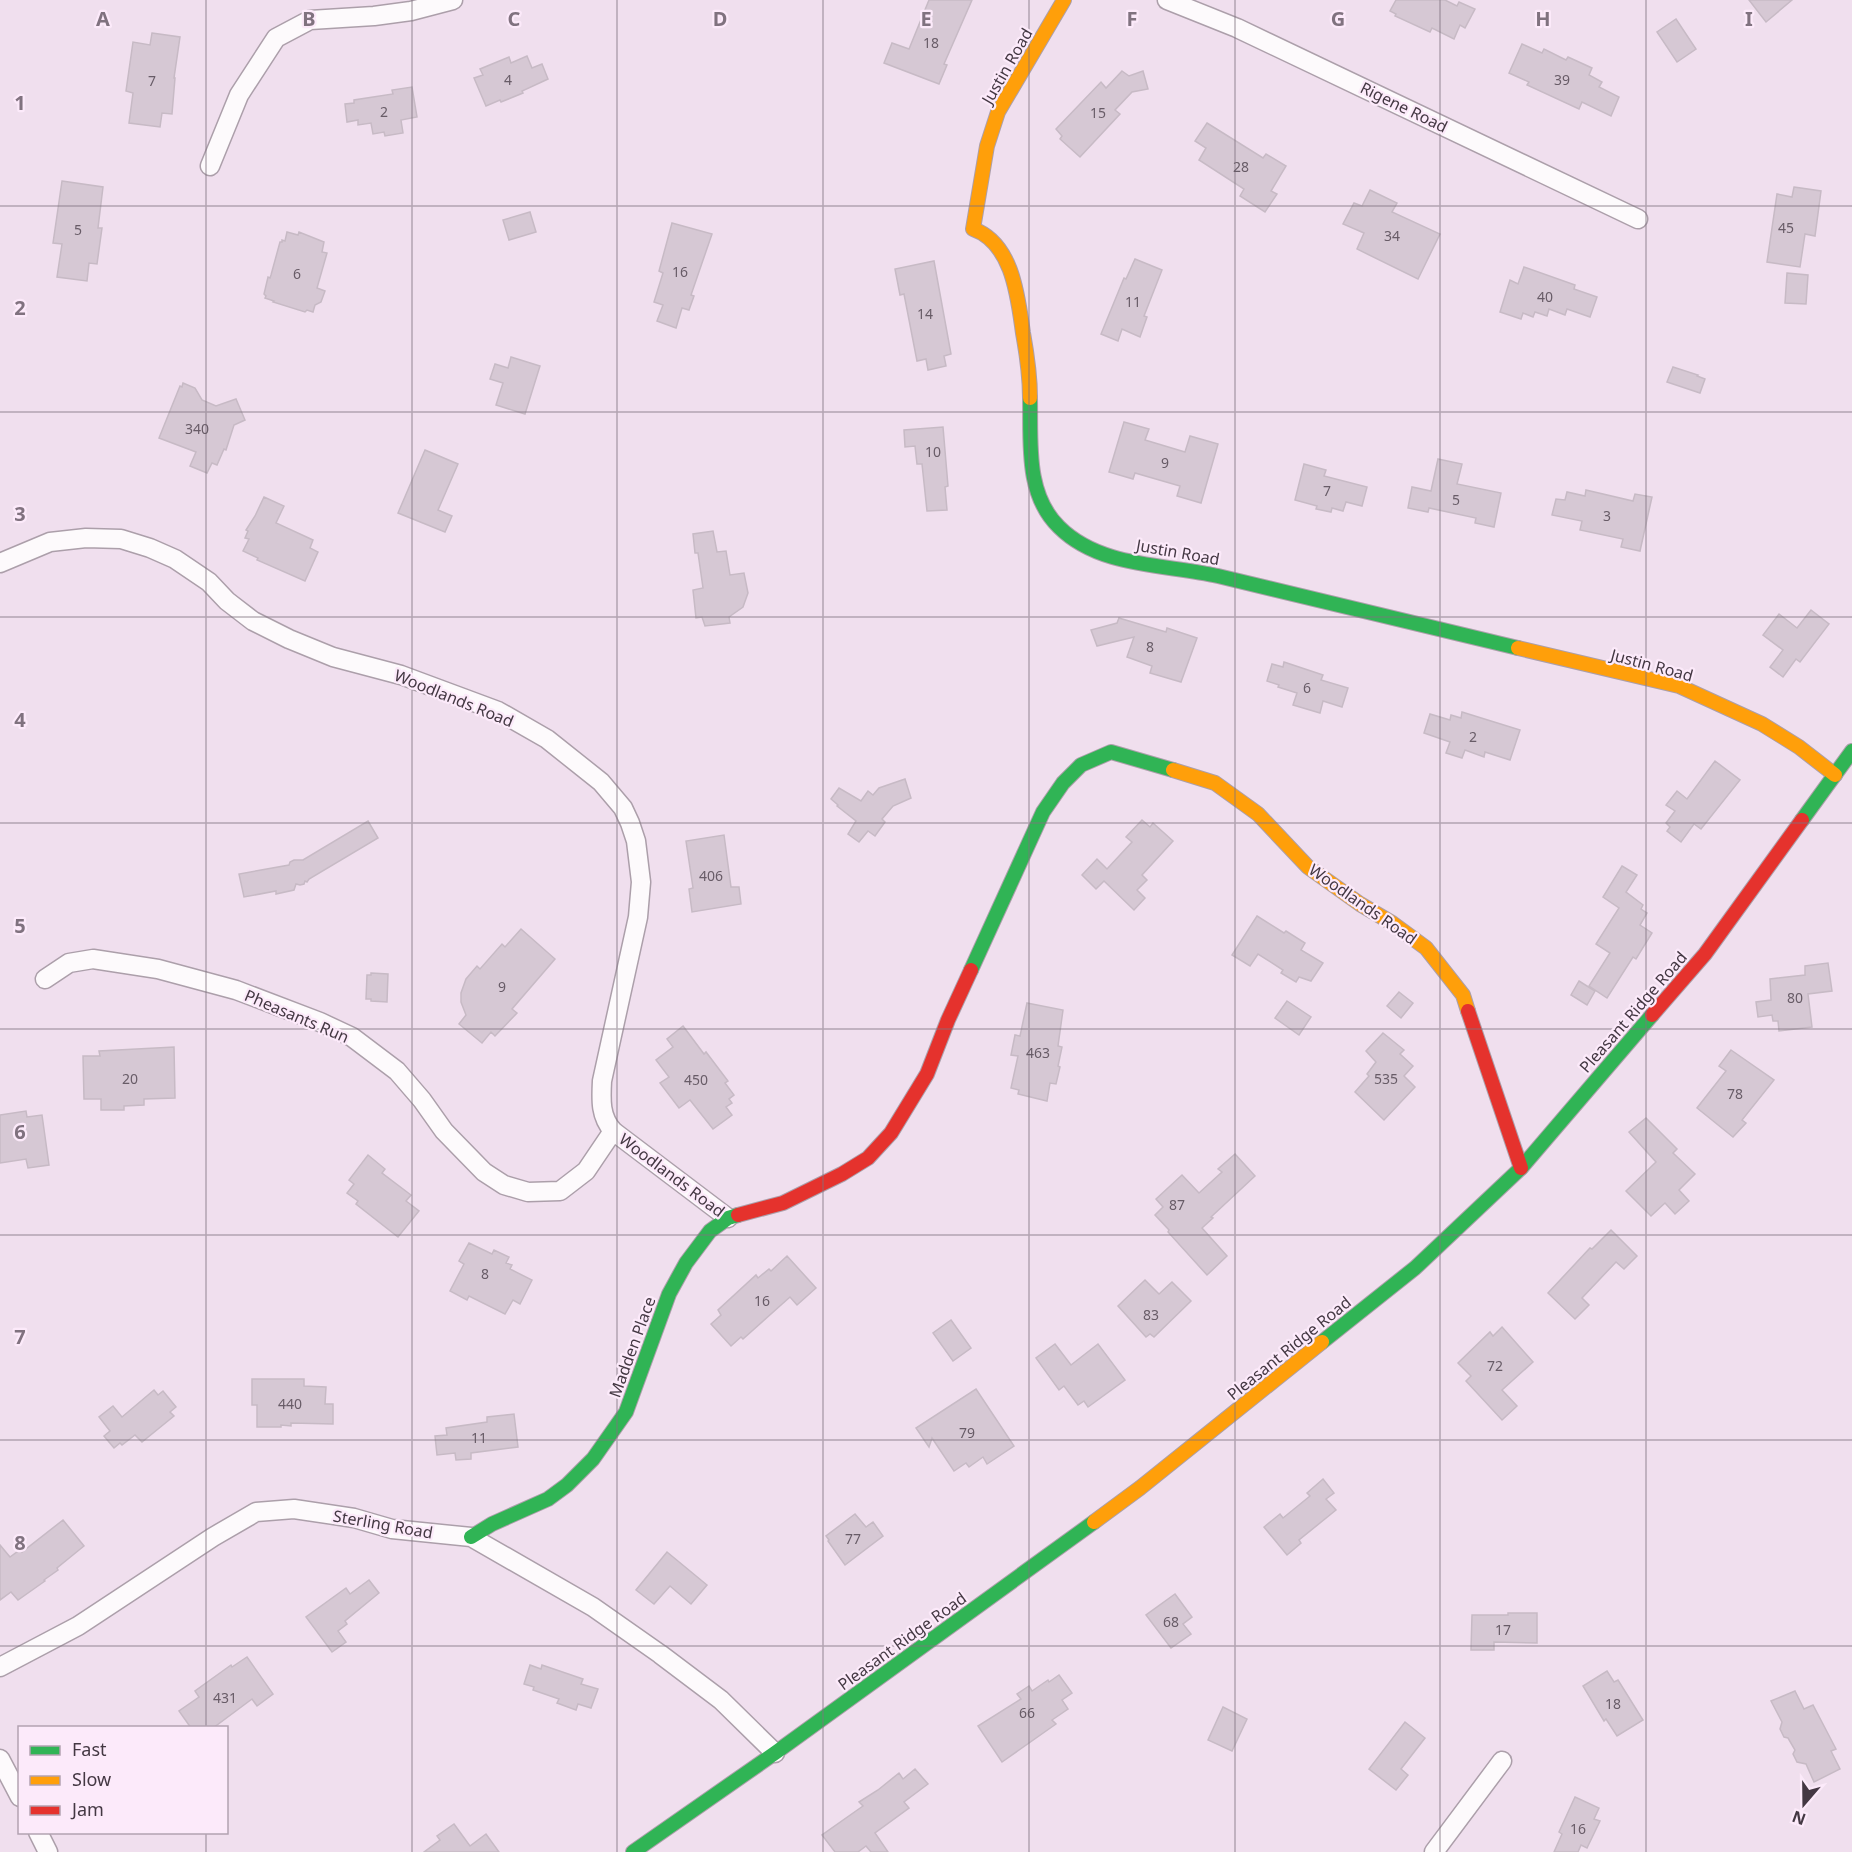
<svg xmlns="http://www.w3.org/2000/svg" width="1852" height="1852" viewBox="0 0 1852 1852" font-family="'Noto Sans',sans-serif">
  <rect width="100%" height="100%" fill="#f0dfee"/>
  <!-- building -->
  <g fill="#d6c8d4" stroke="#c7bac5" stroke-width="1.5">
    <polygon points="929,0 972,0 944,64 947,65 939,84 884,63 892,43 909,49"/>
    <polygon points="1396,0 1445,0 1457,6 1459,2 1475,9 1465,28 1460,25 1454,39 1432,28 1430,32 1395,16 1396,14 1390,11"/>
    <polygon points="1749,0 1792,0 1766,22"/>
    <polygon points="1676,19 1696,49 1677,62 1657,32"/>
    <polygon points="152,33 180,37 174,78 175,78 172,114 162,113 160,127 129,123 133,93 126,91 133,42 150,45"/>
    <polygon points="1522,44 1542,53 1544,49 1566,60 1568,57 1592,68 1589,75 1602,82 1599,87 1619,97 1611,116 1582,102 1579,109 1527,85 1529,82 1509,73"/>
    <polygon points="527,56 532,68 542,64 548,79 522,91 523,93 501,102 500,100 486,106 474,78 483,75 480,69 509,57 511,63"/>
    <polygon points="1122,71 1129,76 1143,71 1148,89 1132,92 1115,110 1120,114 1080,157 1060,139 1062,136 1056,129 1101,82 1106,88"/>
    <polygon points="412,87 417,117 401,120 403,133 385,136 384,132 373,134 371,123 358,125 358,120 347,122 345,104 354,103 354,100 393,94 392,90"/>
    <polygon points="1207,123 1263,158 1266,154 1286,166 1271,191 1277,194 1265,212 1240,196 1244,189 1199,160 1206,148 1195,141"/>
    <polygon points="62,181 103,187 98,228 102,228 97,264 89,263 87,281 57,277 62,244 53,243"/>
    <polygon points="1794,187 1821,191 1815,236 1805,234 1800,267 1767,262 1777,194 1792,197"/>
    <polygon points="1370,190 1397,203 1392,212 1440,234 1418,279 1357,249 1364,233 1343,224 1354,203 1362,206"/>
    <polygon points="530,212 536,232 509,240 503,220"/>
    <polygon points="672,223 712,234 691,295 694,296 689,310 682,308 676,328 657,321 663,305 654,302 663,273 659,271"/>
    <polygon points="287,232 298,235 299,232 324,242 322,252 327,253 317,288 325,291 321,302 315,305 313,312 307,310 305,312 273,302 274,301 265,298 266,296 264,294 268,277 270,278 271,275 280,242 282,242 282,240 285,241"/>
    <polygon points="1135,259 1162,270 1144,316 1147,317 1140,337 1122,329 1118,341 1101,334 1124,278 1126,279"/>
    <polygon points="934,261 951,354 944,356 946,366 928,370 926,359 917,361 904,294 900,295 895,269"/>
    <polygon points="1524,267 1575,285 1574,289 1597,297 1590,317 1567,309 1565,315 1549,309 1547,316 1535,312 1533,317 1523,313 1521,319 1500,312 1510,280 1518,284"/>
    <polygon points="1787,273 1808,275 1806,304 1785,303"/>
    <polygon points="511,357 540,366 525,414 496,405 503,383 490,379 495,364 508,368"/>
    <polygon points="1673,367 1698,375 1697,376 1705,379 1700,393 1667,382"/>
    <polygon points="183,383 195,388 202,400 216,406 236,399 245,420 234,425 226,450 224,449 217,465 212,463 207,473 190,466 196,452 159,438 180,386 182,387"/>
    <polygon points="1124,422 1149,429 1145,440 1185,452 1190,436 1218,444 1201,503 1177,496 1180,486 1135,473 1133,479 1109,472"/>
    <polygon points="943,427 948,486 945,487 947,510 927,511 922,464 917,464 915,446 905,447 904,430"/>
    <polygon points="425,450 458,464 438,510 452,516 445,532 398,513"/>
    <polygon points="1438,459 1462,464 1457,484 1501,493 1494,527 1475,523 1476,518 1429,508 1428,512 1408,508 1412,487 1431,491"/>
    <polygon points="1304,464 1326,470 1324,476 1367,487 1362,506 1346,502 1343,511 1332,508 1331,512 1316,509 1317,506 1295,500"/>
    <polygon points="1586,490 1633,501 1635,494 1652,497 1640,551 1621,547 1623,539 1580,530 1582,521 1552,515 1556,499 1565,500 1567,492 1585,496"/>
    <polygon points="264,497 284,506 276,523 313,540 310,548 318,552 305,581 257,560 258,558 243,551 249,539 245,538 248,531 246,530 255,516"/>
    <polygon points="713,531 717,552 726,551 730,575 744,573 748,593 743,607 729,617 730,623 705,626 702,617 696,618 693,590 703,588 698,553 695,553 693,534"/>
    <polygon points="1811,610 1829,624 1800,662 1796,659 1783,677 1770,667 1783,650 1763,635 1779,614 1797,628"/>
    <polygon points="1119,618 1166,632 1167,628 1197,638 1181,682 1150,673 1152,666 1127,657 1134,637 1097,646 1091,630 1117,623"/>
    <polygon points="1284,662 1323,675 1321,680 1348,688 1342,707 1323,701 1320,713 1293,705 1297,693 1278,687 1279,685 1267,681 1272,664 1283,667"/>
    <polygon points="1462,712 1520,730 1510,760 1485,752 1484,757 1465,750 1462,758 1446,753 1450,742 1424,733 1430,714 1450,720 1451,715 1461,718"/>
    <polygon points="1715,761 1740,780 1701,829 1694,824 1681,842 1667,831 1670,827 1666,823 1675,811 1666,805 1677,791 1687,799"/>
    <polygon points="905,779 911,798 893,806 882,819 885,822 875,836 868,831 859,842 848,834 856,821 837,806 838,805 831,799 839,788 861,801 868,791 873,795 879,788"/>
    <polygon points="1142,820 1150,827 1153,823 1173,841 1142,875 1147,880 1137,890 1145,898 1134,910 1104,881 1096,889 1082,875 1097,859 1107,869 1132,842 1126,837"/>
    <polygon points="368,821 378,838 309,879 307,882 305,881 304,884 300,885 296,884 294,890 276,894 276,891 244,897 239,874 289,865 290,862 294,860 303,860"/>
    <polygon points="724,835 731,887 739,887 741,904 692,912 689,889 693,888 686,841"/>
    <polygon points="1622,866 1637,875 1626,892 1643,905 1641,909 1647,913 1640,925 1652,933 1636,959 1633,957 1607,998 1589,986 1610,953 1596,944 1619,908 1603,897"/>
    <polygon points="1257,916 1284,933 1286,931 1305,943 1301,950 1323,963 1311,981 1299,977 1296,982 1281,973 1283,970 1258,954 1250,966 1232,955"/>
    <polygon points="521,929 555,959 512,1009 517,1013 495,1036 491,1032 482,1043 459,1024 466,1015 461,1002 461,993 466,979 477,966 480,969 502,944 505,947"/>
    <polygon points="1828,963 1832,991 1808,994 1812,1027 1779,1031 1778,1021 1773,1021 1772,1015 1758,1017 1756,1002 1771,1000 1770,979 1805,975 1805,966"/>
    <polygon points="371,973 388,974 387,1002 371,1001 371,999 366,999 367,975 371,975"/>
    <polygon points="1579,981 1595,991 1587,1005 1571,995"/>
    <polygon points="1399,992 1413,1003 1401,1018 1387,1006"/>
    <polygon points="1287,1001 1311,1017 1299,1035 1275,1018"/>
    <polygon points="1027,1003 1063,1010 1058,1046 1062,1047 1058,1066 1060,1067 1056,1084 1050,1083 1047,1101 1018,1094 1019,1090 1011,1088 1018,1056 1011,1055 1015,1035 1020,1036"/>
    <polygon points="683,1026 704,1054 706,1052 728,1081 725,1083 734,1095 729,1099 732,1103 726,1107 732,1115 713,1129 690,1100 679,1108 660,1083 669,1077 656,1060 673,1047 667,1039"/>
    <polygon points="1383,1033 1404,1050 1400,1054 1413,1066 1404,1076 1415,1087 1384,1120 1355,1092 1369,1076 1367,1074 1376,1062 1366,1051"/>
    <polygon points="174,1047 175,1098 144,1099 144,1105 124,1106 124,1110 101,1110 101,1099 84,1099 83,1056 100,1056 99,1051"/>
    <polygon points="1731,1050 1774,1080 1742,1120 1746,1123 1733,1137 1697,1108 1726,1071 1719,1066"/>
    <polygon points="26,1111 27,1117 42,1115 49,1165 28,1168 26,1159 0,1163 0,1115"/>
    <polygon points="1646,1118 1677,1149 1673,1153 1695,1174 1679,1190 1689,1201 1675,1214 1665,1203 1651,1216 1626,1191 1656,1162 1629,1132"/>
    <polygon points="1235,1154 1255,1176 1211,1217 1213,1218 1202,1228 1227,1256 1207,1275 1168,1232 1169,1230 1155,1215 1163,1207 1156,1199 1182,1175 1199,1193 1222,1172 1218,1169"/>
    <polygon points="368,1155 385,1169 382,1173 411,1195 406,1201 419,1211 398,1237 356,1204 358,1201 347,1193 354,1184 349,1180"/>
    <polygon points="1611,1230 1637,1256 1624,1269 1616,1262 1582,1298 1589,1305 1575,1319 1548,1293 1590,1248 1592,1249"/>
    <polygon points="469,1243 492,1254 494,1250 509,1257 506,1263 512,1265 510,1269 532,1280 520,1304 513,1300 505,1314 469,1296 467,1300 450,1291 464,1264 459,1261"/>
    <polygon points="787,1256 816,1288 797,1305 790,1297 743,1339 741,1337 731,1346 711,1324 721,1315 718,1310 756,1275 758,1278 769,1269 771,1271"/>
    <polygon points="1145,1280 1159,1294 1172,1282 1191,1301 1154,1337 1150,1334 1146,1337 1118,1306"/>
    <polygon points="951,1320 971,1348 953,1361 933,1333"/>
    <polygon points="1502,1327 1533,1362 1502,1390 1517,1406 1502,1420 1466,1381 1471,1376 1458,1363 1490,1332 1493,1336"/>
    <polygon points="1055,1344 1071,1365 1098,1344 1125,1380 1088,1407 1084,1401 1078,1405 1064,1386 1059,1390 1036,1358"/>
    <polygon points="252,1379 304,1379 304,1386 326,1387 325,1404 333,1404 333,1424 291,1423 291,1426 281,1425 281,1427 257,1427 257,1405 252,1405"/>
    <polygon points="976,1389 1014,1446 987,1464 983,1457 969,1467 966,1463 954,1471 932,1438 929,1447 916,1428"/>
    <polygon points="154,1390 158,1395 163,1391 176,1407 170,1412 174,1416 142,1442 135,1435 122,1445 120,1443 114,1448 104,1436 110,1431 99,1417 113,1406 122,1417"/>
    <polygon points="514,1414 518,1447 471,1453 471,1459 456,1460 455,1453 437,1455 435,1436 447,1435 446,1428 487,1422 487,1417"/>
    <polygon points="1323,1479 1334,1493 1326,1499 1336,1510 1299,1540 1301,1543 1287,1555 1264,1527 1280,1514 1283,1518 1310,1496 1307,1493"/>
    <polygon points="855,1514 866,1527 873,1522 883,1536 845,1565 828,1541 829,1540 826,1536"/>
    <polygon points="63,1520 84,1546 57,1568 58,1570 44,1580 45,1581 18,1600 11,1592 0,1600 0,1545 10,1557 17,1552 21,1550 22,1552"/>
    <polygon points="667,1552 707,1585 691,1604 670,1586 654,1604 636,1590"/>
    <polygon points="369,1580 379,1593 345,1621 347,1624 338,1631 346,1642 332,1652 306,1617 346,1588 350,1594"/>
    <polygon points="1175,1594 1192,1617 1183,1624 1191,1634 1171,1648 1146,1615"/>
    <polygon points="1508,1613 1537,1613 1537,1643 1494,1642 1494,1650 1471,1650 1472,1615 1508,1615"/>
    <polygon points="247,1657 273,1694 257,1706 252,1699 213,1728 191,1728 179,1711 199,1697 195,1691 231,1665 232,1667"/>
    <polygon points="530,1665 541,1669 542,1665 583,1679 581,1684 598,1689 591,1708 578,1704 576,1710 557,1703 559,1699 533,1690 534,1687 524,1684"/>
    <polygon points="1607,1671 1614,1682 1618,1680 1643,1720 1617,1736 1606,1719 1604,1721 1583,1686"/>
    <polygon points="1059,1675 1072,1693 1062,1700 1068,1709 1052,1720 1056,1724 1002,1762 978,1726 1021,1699 1017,1694 1029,1686 1032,1691 1048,1680 1049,1682"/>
    <polygon points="1795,1691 1804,1709 1813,1705 1836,1749 1831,1751 1840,1769 1814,1782 1806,1764 1797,1762 1793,1754 1795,1750 1788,1738 1784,1737 1780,1729 1782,1722 1771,1701"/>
    <polygon points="1223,1707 1247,1719 1232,1751 1208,1740"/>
    <polygon points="1405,1722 1425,1738 1401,1769 1408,1775 1396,1790 1369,1769"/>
    <polygon points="915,1769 928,1784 904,1802 909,1808 875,1833 888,1852 871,1852 866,1846 858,1852 835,1852 822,1835 863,1806 859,1802 878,1790 899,1773 903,1779"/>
    <polygon points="1575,1797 1599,1808 1594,1819 1600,1821 1587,1848 1581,1845 1578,1852 1554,1852 1562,1834 1559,1832"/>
    <polygon points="454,1824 470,1846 486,1834 499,1852 424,1852 440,1840 437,1836"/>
  </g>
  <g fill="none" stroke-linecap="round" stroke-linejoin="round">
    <defs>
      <g id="street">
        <polyline points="1167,0 1237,28 1638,219"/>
        <polyline points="210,166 239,95 276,38 310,20 374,16 411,11 453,0"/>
        <path d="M0,563L50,542L86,538L121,539L150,548L175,559L209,582L227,601L253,621L289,639L333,657L401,675L498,711L547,739L601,782L623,808L630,823L636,841L641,882L638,917L602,1081C601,1100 600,1116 613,1131L728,1218"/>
        <polyline points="45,979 69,963 93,959 158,969 236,990 320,1022 352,1037 397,1071 422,1100 444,1131 484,1172 504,1185 528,1192 560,1191 586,1171 613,1131"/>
        <polyline points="0,1667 78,1626 213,1537 256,1512 294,1509 354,1518 392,1529 471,1537 593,1607 660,1654 721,1700 775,1753"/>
        <polyline points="0,1759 20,1797"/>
        <polyline points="38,1832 48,1852"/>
        <polyline points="1434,1852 1502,1761"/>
      </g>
      <g id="fast">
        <path d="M1030,398C1031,442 1025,494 1059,527C1100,568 1166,564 1218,576C1318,600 1418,624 1518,648"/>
        <polyline points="1802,820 1852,751"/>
        <polyline points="971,970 1043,812 1063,783 1081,765 1111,752 1173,770"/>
        <polyline points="1322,1342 1415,1268 1521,1168 1652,1015"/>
        <polyline points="471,1537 492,1524 548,1499 567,1485 593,1459 626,1412 669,1294 686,1263 710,1231 728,1218 738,1215"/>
        <polyline points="633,1852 775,1753 1094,1522"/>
      </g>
      <g id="slow">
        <path d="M1030,398C1030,376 1027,355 1023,333C1018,298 1013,243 973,229L987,146L998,112L1064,0"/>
        <polyline points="1518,648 1679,686 1762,724 1799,747 1835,775"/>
        <polyline points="1173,770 1215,783 1258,814 1308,867 1360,904 1392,923 1426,948 1463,995 1468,1011"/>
        <polyline points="1094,1522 1140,1488 1322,1342"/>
      </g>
      <g id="jam">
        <polyline points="1468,1011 1521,1168"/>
        <polyline points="1652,1015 1705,954 1802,820"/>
        <polyline points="738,1215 783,1203 842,1174 868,1158 891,1133 927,1074 948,1020 971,970"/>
      </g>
    </defs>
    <!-- street casing -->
    <use href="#street" stroke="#ac9faa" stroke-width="21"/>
    <!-- fast casing -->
    <use href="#fast" stroke="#ac9faa" stroke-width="16"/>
    <!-- slow casing -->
    <use href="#slow" stroke="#ac9faa" stroke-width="16"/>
    <!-- jam casing -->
    <use href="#jam" stroke="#ac9faa" stroke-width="16"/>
    <!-- street -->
    <use href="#street" stroke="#fdfafc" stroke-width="18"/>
    <!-- fast -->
    <use href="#fast" stroke="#30b455" stroke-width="14"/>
    <!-- slow -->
    <use href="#slow" stroke="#ff9f0a" stroke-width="14"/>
    <!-- jam -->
    <use href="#jam" stroke="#e5322d" stroke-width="14"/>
  </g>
  <!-- grid -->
  <path fill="none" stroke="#80727f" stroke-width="1.5" stroke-opacity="0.55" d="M206,0V1728M412,0V1852M617,0V1852M823,0V1852M1029,0V1852M1235,0V1852M1440,0V1852M1646,0V1852M0,206H1852M0,412H1852M0,617H1852M0,823H1852M0,1029H1852M0,1235H1852M0,1440H1852M0,1646H1852M206,1832V1852"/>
  <g text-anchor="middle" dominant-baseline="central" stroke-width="4.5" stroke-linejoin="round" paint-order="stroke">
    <!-- number labels -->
    <g font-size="14" fill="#685c67">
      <text x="931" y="42">18</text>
      <text x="508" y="79">4</text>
      <text x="1562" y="79">39</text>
      <text x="152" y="80">7</text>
      <text x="384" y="111">2</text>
      <text x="1098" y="112">15</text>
      <text x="1241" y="166">28</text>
      <text x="1786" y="227">45</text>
      <text x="78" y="229">5</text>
      <text x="1392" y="235">34</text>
      <text x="680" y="271">16</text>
      <text x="297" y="273">6</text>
      <text x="1545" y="296">40</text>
      <text x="1133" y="301">11</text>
      <text x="925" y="313">14</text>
      <text x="197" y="428">340</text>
      <text x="933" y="451">10</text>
      <text x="1165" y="462">9</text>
      <text x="1327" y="490">7</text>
      <text x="1456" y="499">5</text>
      <text x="1607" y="515">3</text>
      <text x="1150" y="646">8</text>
      <text x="1307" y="687">6</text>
      <text x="1473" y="736">2</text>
      <text x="711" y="875">406</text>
      <text x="502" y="986">9</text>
      <text x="1795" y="997">80</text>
      <text x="1038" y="1052">463</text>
      <text x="130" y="1078">20</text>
      <text x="1386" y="1078">535</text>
      <text x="696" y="1079">450</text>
      <text x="1735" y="1093">78</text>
      <text x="1177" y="1204">87</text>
      <text x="485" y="1273">8</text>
      <text x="762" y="1300">16</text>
      <text x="1151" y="1314">83</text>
      <text x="1495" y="1365">72</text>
      <text x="290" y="1403">440</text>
      <text x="967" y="1432">79</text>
      <text x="479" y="1437">11</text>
      <text x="853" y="1538">77</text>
      <text x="1171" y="1621">68</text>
      <text x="1503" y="1629">17</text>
      <text x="225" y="1697">431</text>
      <text x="1613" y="1703">18</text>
      <text x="1027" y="1712">66</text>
      <text x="1578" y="1828">16</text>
    </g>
    <!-- street labels -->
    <g font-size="16" fill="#443843" stroke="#fceafa">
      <text transform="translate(1007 66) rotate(-60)">Justin Road</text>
      <text transform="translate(1404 107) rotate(26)">Rigene Road</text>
      <text transform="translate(1178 552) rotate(10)">Justin Road</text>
      <text transform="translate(1652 665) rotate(15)">Justin Road</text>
      <text transform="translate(454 698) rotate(22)">Woodlands Road</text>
      <text transform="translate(1363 904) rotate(35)">Woodlands Road</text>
      <text transform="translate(1633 1012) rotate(-49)">Pleasant Ridge Road</text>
      <text transform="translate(297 1016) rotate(23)">Pheasants Run</text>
      <text transform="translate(672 1175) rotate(37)">Woodlands Road</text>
      <text transform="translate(632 1347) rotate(-70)">Madden Place</text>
      <text transform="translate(1289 1348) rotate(-39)">Pleasant Ridge Road</text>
      <text transform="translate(383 1524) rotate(10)">Sterling Road</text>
      <text transform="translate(902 1641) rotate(-36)">Pleasant Ridge Road</text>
    </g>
  </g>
  <g font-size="20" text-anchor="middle" font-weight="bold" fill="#80727f" stroke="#fceafa" stroke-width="4.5" stroke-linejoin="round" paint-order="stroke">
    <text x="103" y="26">A</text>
    <text x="309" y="26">B</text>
    <text x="514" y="26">C</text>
    <text x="720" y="26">D</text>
    <text x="926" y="26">E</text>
    <text x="1132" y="26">F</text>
    <text x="1338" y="26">G</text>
    <text x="1543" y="26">H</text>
    <text x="1749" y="26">I</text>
    <text x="20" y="110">1</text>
    <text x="20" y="315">2</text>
    <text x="20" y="521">3</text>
    <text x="20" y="727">4</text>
    <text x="20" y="933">5</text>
    <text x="20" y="1139">6</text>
    <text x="20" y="1344">7</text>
    <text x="20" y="1550">8</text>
  </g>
  <!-- legend -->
  <rect x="18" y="1726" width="210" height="108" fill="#fceafa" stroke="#b2a3b1" stroke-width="1.5"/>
  <rect x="30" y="1746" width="30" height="9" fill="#30b455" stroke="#b2a3b1" stroke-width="1.5"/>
  <text x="72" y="1756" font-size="18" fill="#443843">Fast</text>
  <rect x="30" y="1776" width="30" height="9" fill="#ff9f0a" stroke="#b2a3b1" stroke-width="1.5"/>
  <text x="72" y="1786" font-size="18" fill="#443843">Slow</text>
  <rect x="30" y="1806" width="30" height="9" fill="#e5322d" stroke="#b2a3b1" stroke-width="1.5"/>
  <text x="72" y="1816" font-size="18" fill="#443843">Jam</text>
  <!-- north arrow -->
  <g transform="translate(1804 1804) rotate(200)" stroke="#fceafa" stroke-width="4.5" paint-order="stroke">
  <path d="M0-4.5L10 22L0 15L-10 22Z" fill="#443843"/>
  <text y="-9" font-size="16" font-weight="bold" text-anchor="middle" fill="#443843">N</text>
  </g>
</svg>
